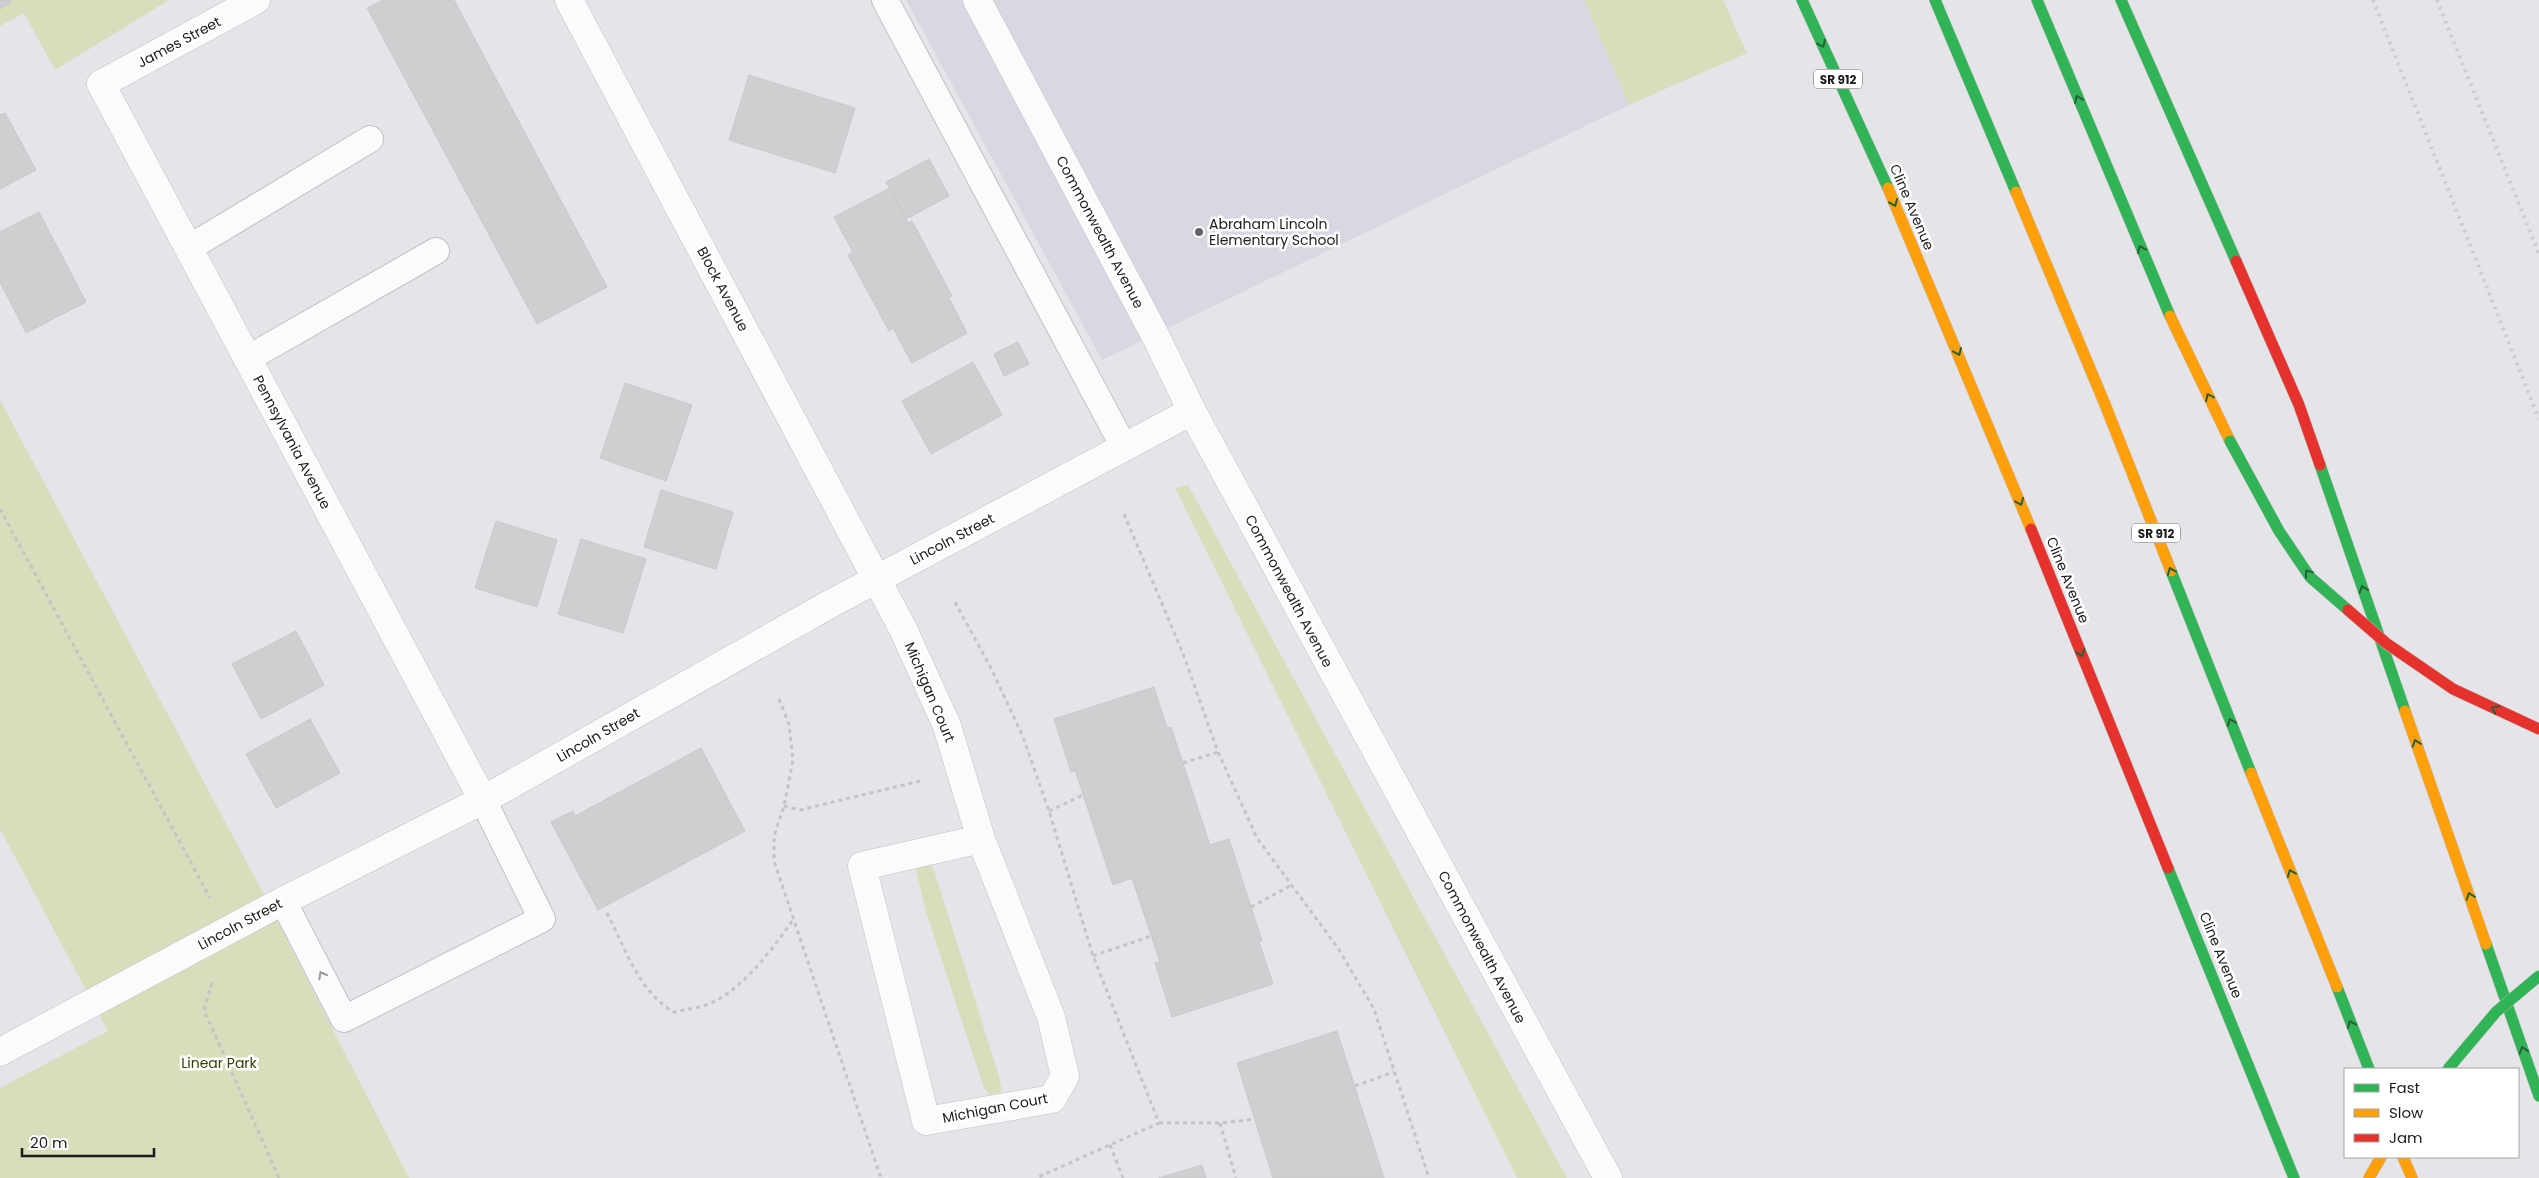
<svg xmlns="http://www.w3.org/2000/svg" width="2539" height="1178" viewBox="0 0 2539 1178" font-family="Poppins,sans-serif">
  <rect width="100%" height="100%" fill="#e5e5e9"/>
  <!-- built -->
  <polygon fill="#d7d8e2" points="906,0 1584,0 1629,105 1102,360"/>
  <!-- green -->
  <g fill="#d9ddbb">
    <polygon points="0,0 169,0 55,70 24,13 0,26"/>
    <polygon points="1584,0 1723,0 1747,53 1629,105"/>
    <polygon points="0,400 253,874 409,1178 0,1178 0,1088 108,1031 0,829"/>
    <polygon points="1188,485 1567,1178 1517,1178 1175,488"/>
    <polygon points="930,864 934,870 999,1076 1002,1092 990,1095 984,1088 926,912 916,870 917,867"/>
  </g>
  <!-- building -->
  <g fill="#d0ced1" stroke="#c8c7c9">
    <polygon points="0,0 9,0 11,3 0,9"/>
    <polygon points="383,0 454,0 607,287 537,324 367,8"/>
    <polygon points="749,75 855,108 835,173 729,140"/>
    <polygon points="5,113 36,170 0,189 0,115"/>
    <polygon points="929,159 949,196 906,219 886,182"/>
    <polygon points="890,188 908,223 912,221 952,296 949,298 967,333 912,363 893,328 889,331 848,255 853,252 834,217"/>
    <polygon points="39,212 86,302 26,333 0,282 0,232"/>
    <polygon points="1018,342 1029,364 1004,376 994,354"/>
    <polygon points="973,362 1002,415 931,454 902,401"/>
    <polygon points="625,383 692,405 666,481 600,458"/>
    <polygon points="661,490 733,512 716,569 644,547"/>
    <polygon points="496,521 557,540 537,607 475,588"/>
    <polygon points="581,539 646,559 623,633 558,614"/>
    <polygon points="296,631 324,685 261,719 232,664"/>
    <polygon points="1154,687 1167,728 1171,727 1210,845 1229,839 1262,941 1259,942 1273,984 1172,1017 1155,963 1160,962 1132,878 1113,885 1075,770 1071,772 1054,719"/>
    <polygon points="310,719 340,773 276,808 246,754"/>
    <polygon points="701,748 745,831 598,910 551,822 573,811 575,816"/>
    <polygon points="1337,1031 1384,1178 1273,1178 1237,1063"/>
    <polygon points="1202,1165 1206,1178 1159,1178"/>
  </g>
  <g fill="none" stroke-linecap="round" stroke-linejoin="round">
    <defs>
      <g id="lane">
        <polyline points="885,0 1124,447"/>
        <polyline points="189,248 370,139"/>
        <polyline points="247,359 436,251"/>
        <polyline points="283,901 344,1019 542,919 483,800"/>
      </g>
      <g id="street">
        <polyline points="256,0 101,84 483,800"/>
        <polyline points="569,0 903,629 947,726 981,839 1051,1017 1065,1076 1052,1099 926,1121 862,866 981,839"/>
        <polyline points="977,0 1156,337 1192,411 1608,1178"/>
        <polyline points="0,1052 283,901 483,800 830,604 1192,411"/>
      </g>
      <g id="fast">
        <polyline points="1802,0 1888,188"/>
        <polyline points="1935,0 2016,192"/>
        <polyline points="2037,0 2170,316"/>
        <polyline points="2121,0 2236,261"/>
        <polyline points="2320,465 2405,711"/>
        <polyline points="2171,571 2251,773"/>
        <polyline points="2168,868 2294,1178"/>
        <polyline points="2486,944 2539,1096"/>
        <polyline points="2337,987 2369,1069"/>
      </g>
      <g id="slow">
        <polyline points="1888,188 2031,529"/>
        <polyline points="2016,192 2104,402 2171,571"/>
        <polyline points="2170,316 2230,441"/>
        <polyline points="2405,711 2486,944"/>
        <polyline points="2251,773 2337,987"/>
        <polyline points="2403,1157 2412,1178"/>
        <polyline points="2369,1178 2381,1157"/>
      </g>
      <g id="jam">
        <polyline points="2236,261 2299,405 2320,465"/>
        <polyline points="2031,529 2168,868"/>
      </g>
    </defs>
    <!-- lane casing -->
    <use href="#lane" stroke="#c0c0c4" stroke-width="28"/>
    <!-- street casing -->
    <use href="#street" stroke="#c0c0c4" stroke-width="29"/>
    <!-- fast casing -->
    <use href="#fast" stroke="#bfbfc2" stroke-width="12"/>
    <!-- slow casing -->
    <use href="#slow" stroke="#bfbfc2" stroke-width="12"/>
    <!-- jam casing -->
    <use href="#jam" stroke="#bfbfc2" stroke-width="12"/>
    <!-- path -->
    <g stroke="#c4c4c5" stroke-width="3" stroke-dasharray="4 4" stroke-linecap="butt">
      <polyline points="0,509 210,898"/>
      <polyline points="1124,514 1182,651 1218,752 1257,838 1338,948 1374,1009 1429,1178"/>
      <polyline points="955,602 992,670 1023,737 1049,811 1093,956 1159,1123 1036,1178"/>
      <polyline points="779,699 789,724 793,760 784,806 774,836 774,861 881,1178"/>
      <polyline points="1183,763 1218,752"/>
      <polyline points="784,806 800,810 924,780"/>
      <polyline points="1049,811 1083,795"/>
      <polyline points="1251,907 1292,885"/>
      <path d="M607,913C625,947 639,993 674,1012C689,1009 706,1007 719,999C749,981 773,948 793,920"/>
      <polyline points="1093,956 1151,936"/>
      <polyline points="212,983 204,1010 279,1178"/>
      <polyline points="1355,1086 1394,1072"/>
      <polyline points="1159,1123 1220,1123 1255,1119"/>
      <polyline points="1220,1123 1236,1178"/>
      <polyline points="1110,1145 1123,1178"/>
    </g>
    <!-- lane -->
    <use href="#lane" stroke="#fbfbfc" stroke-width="26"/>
    <!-- street -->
    <use href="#street" stroke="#fbfbfc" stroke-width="28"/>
    <!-- fast -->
    <use href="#fast" stroke="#30b455" stroke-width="11"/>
    <!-- slow -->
    <use href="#slow" stroke="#ff9f0a" stroke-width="11"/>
    <!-- jam -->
    <use href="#jam" stroke="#e5322d" stroke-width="11"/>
    <!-- rail -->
    <g stroke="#cccccd" stroke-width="4" stroke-dasharray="2.5 5" stroke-linecap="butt">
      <polyline points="2373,0 2539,419"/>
      <polyline points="2437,0 2539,254"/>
    </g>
    <defs>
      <g id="fast-bridge">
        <polyline points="2230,441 2279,531 2310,577 2348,610"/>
        <polyline points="2448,1069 2496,1012 2539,976"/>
      </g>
      <polyline id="jam-bridge" points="2348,610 2386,643 2453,689 2539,729"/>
    </defs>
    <!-- fast-bridge casing -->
    <use href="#fast-bridge" stroke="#bfbfc2" stroke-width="12" stroke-linecap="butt"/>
    <!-- jam-bridge casing -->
    <use href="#jam-bridge" stroke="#bfbfc2" stroke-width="12" stroke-linecap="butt"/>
    <!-- fast-bridge -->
    <use href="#fast-bridge" stroke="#30b455" stroke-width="11"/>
    <!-- jam-bridge -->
    <use href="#jam-bridge" stroke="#e5322d" stroke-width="11"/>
  </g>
  <!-- one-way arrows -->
  <defs><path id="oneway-chevron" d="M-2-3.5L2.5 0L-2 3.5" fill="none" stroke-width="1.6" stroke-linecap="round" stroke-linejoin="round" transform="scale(1.25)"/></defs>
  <g stroke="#256037">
    <use href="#oneway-chevron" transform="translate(1822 44) rotate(65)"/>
    <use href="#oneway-chevron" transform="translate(2078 99) rotate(-113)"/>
    <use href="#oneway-chevron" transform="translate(1894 203) rotate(67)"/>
    <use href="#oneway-chevron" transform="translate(2141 249) rotate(-113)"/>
    <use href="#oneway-chevron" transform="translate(1958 352) rotate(67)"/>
    <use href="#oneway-chevron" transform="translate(2209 397) rotate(-115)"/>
    <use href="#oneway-chevron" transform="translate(2020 502) rotate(68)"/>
    <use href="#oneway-chevron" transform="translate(2171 571) rotate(-112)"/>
    <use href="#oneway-chevron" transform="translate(2308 573) rotate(-127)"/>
    <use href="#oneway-chevron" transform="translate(2363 589) rotate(-109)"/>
    <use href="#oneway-chevron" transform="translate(2081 653) rotate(68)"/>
    <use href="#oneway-chevron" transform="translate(2495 709) rotate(-154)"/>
    <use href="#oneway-chevron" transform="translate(2231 722) rotate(-112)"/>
    <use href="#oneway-chevron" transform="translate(2416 743) rotate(-109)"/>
    <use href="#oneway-chevron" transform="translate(2291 873) rotate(-112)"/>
    <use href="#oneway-chevron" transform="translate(2470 896) rotate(-109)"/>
    <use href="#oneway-chevron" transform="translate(2351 1024) rotate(-112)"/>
    <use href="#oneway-chevron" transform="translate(2523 1050) rotate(-109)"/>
  </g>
  <use stroke="#979799" href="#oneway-chevron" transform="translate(322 975) rotate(-118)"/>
  <!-- markers -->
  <circle fill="#626266" stroke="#fff" stroke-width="2" cx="1199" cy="232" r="5"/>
  <g text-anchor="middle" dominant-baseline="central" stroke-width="5" stroke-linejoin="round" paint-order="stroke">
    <!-- shield labels -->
    <g fill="#fff" stroke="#606062" stroke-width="1">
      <rect x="1814" y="69.5" width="48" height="19" rx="4"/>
      <rect x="2132" y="523.5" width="48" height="19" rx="4"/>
    </g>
    <g font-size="12" font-weight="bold" fill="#1c1c1f">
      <text x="1838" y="79">SR 912</text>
      <text x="2156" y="533">SR 912</text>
    </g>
    <!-- street labels -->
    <g font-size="14" fill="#1c1c1f" stroke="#fff">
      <text transform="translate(179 42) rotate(-28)">James Street</text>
      <text transform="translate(1912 207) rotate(67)">Cline Avenue</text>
      <text transform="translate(1100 232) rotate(62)">Commonwealth Avenue</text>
      <text transform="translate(723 289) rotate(62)">Block Avenue</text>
      <text transform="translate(292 442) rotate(62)">Pennsylvania Avenue</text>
      <text transform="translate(952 539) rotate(-28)">Lincoln Street</text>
      <text transform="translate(2068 580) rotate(68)">Cline Avenue</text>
      <text transform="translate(1289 591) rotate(62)">Commonwealth Avenue</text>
      <text transform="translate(930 692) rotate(67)">Michigan Court</text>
      <text transform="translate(598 735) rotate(-30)">Lincoln Street</text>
      <text transform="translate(240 924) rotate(-28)">Lincoln Street</text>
      <text transform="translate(1482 947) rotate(62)">Commonwealth Avenue</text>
      <text transform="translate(2221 955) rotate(68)">Cline Avenue</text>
      <text transform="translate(995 1108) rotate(-11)">Michigan Court</text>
    </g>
    <!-- poi labels -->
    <g font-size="14" fill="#1c1c1f" stroke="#fff" text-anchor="start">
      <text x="1209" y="224">Abraham Lincoln<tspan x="1209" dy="16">Elementary School</tspan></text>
    </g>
    <!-- park labels -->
    <g font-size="14" fill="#393c05" stroke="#fff">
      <text x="219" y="1063">Linear Park</text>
    </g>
  </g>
  <!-- legend -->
  <rect x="2344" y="1068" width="175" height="90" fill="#ffffff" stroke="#a4a4a5"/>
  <rect x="2354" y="1084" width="25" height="8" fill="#30b455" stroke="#a4a4a5"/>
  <text x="2389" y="1093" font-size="15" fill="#1c1c1f">Fast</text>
  <rect x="2354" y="1109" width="25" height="8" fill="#ff9f0a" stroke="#a4a4a5"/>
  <text x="2389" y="1118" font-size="15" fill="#1c1c1f">Slow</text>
  <rect x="2354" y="1134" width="25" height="8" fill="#e5322d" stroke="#a4a4a5"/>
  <text x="2389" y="1143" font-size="15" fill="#1c1c1f">Jam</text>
  <!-- scale -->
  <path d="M22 1148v8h132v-8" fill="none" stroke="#1c1c1f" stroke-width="2.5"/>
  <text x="30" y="1148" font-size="15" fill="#1c1c1f" stroke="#ffffff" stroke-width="4" paint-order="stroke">20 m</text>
</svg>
